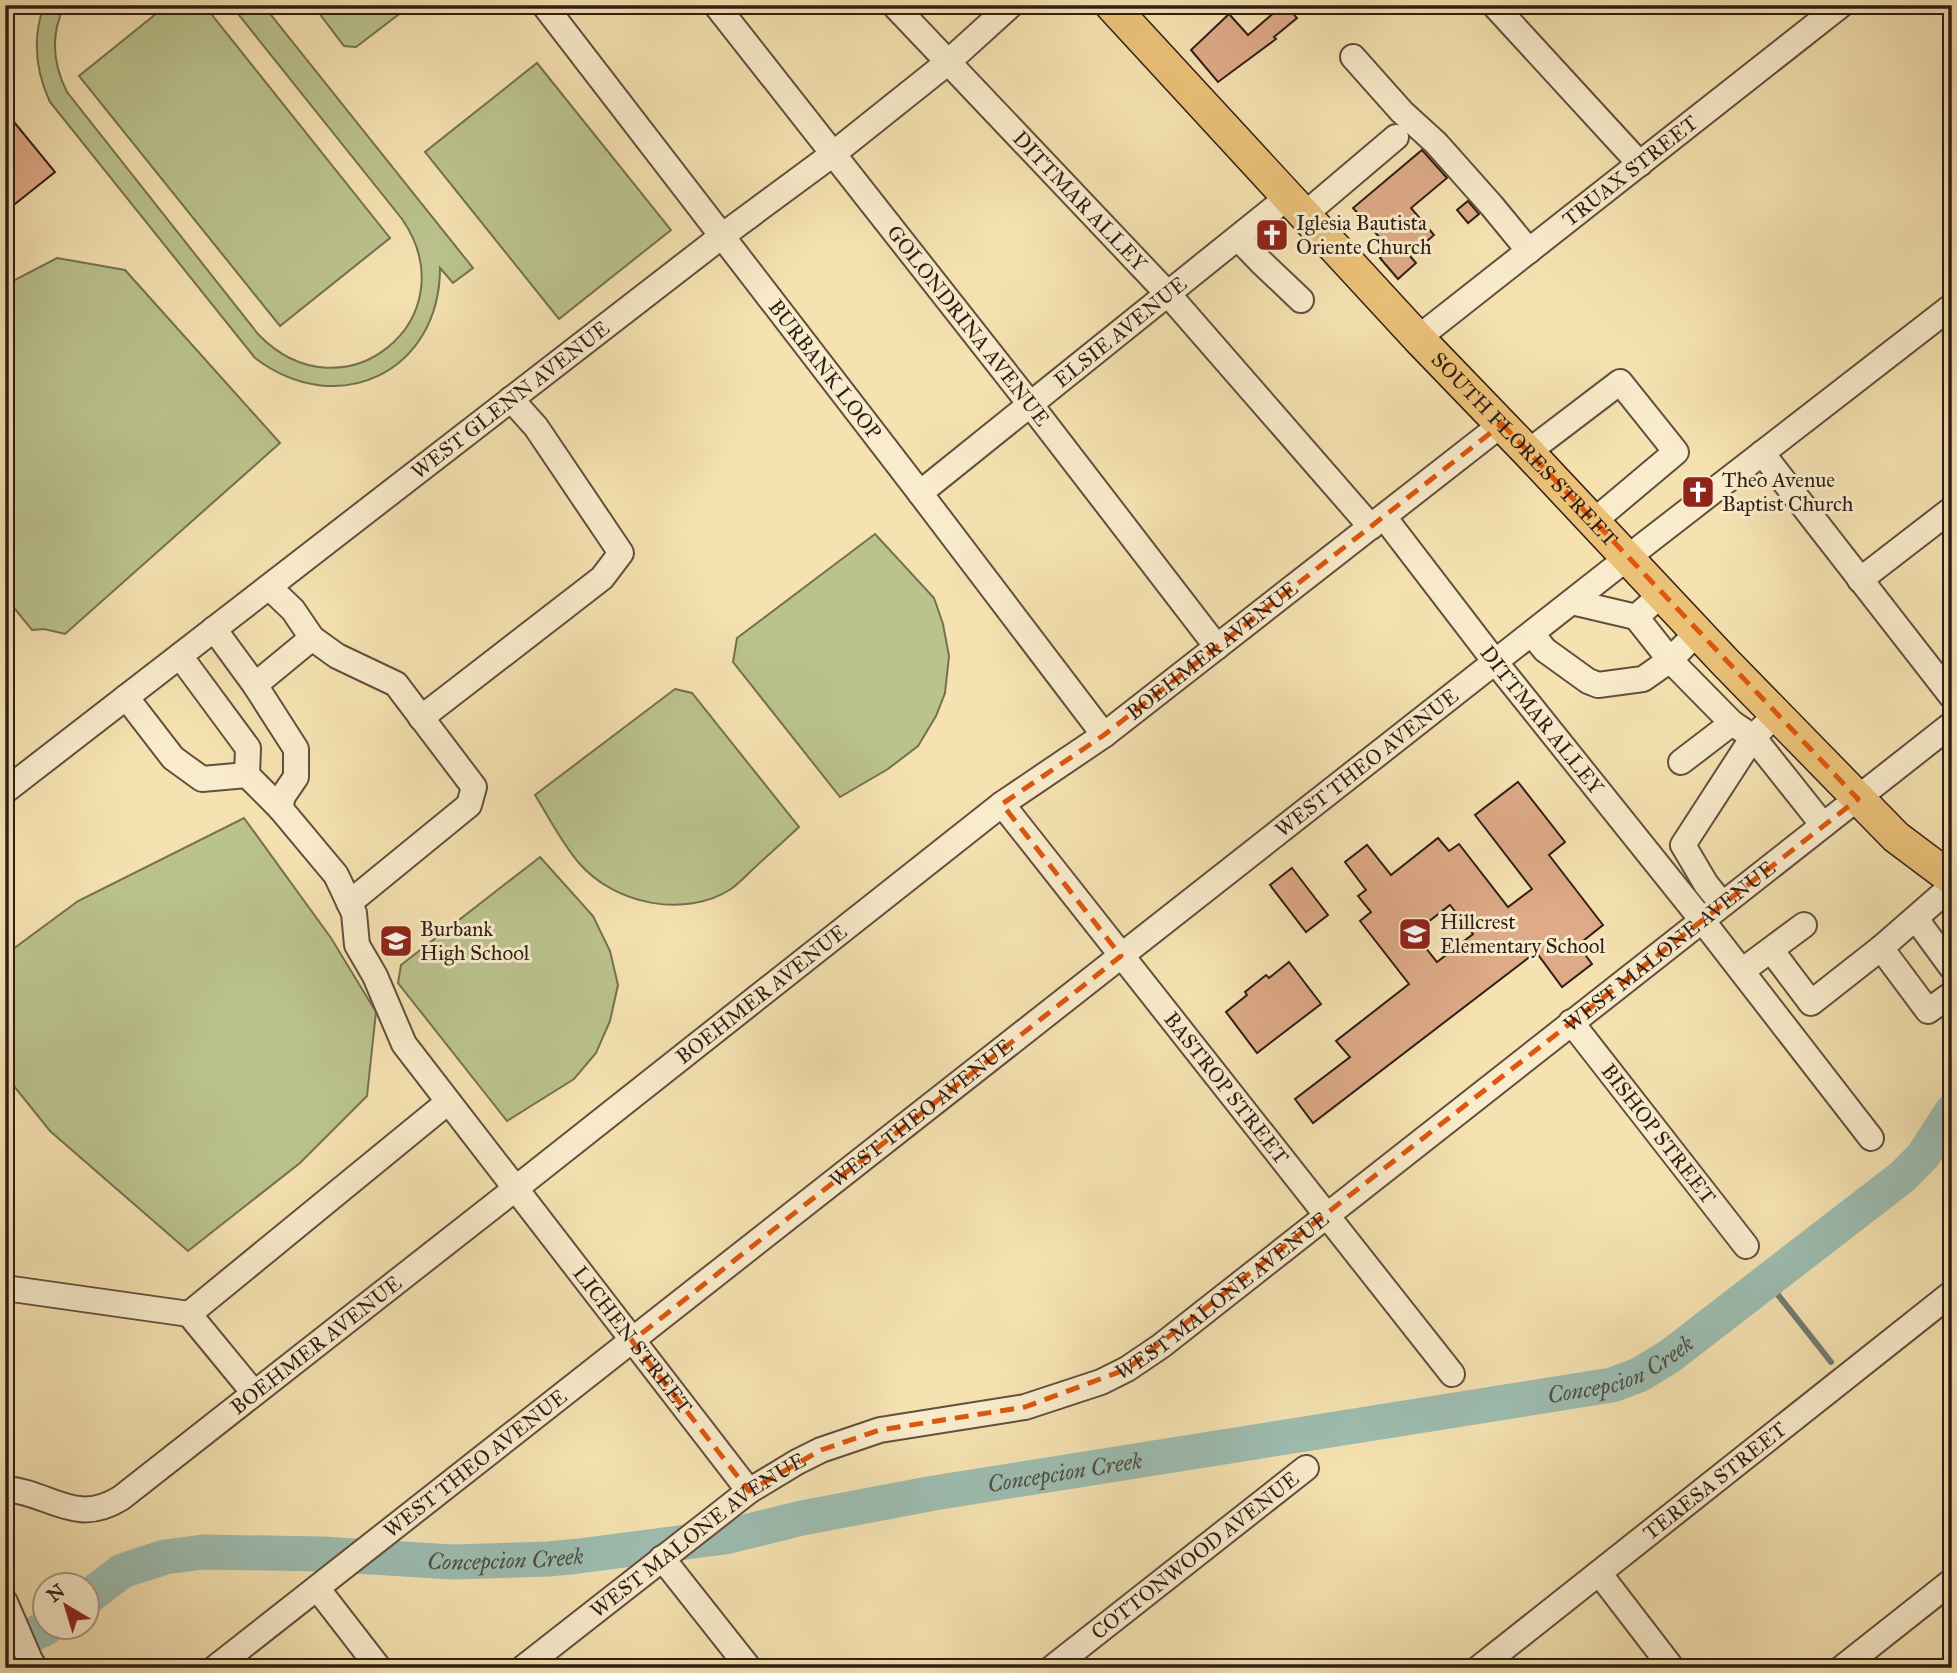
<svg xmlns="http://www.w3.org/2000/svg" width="1957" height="1673" viewBox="0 0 1957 1673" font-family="'IM FELL Great Primer',serif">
  <rect width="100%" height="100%" fill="#f6e2b1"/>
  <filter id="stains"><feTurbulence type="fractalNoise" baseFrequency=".00286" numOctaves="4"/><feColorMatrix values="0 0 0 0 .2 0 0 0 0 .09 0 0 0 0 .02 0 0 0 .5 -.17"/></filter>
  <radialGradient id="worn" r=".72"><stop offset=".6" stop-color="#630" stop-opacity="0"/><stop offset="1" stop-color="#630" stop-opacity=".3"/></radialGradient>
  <!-- green -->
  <g fill="#bbc38d" stroke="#757052" stroke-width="2">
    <path d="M44,5H65C50,34 53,64 67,92L258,334C343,423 471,319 402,219L231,5H263L473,268L453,283L440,268C440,372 338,421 255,358L50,102C35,70 32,39 44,5Z"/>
    <polygon points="167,5 204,5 390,238 280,326 79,76"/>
    <polygon points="313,5 411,5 356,47 344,46"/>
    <polygon points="537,63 671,230 559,319 425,152"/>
    <polygon points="57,258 125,270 280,443 65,634 44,629 32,630 5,597 5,285"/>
    <polygon points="875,534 934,598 943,624 949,656 945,693 936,716 918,746 888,769 840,797 733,662 737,638"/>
    <path d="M675,689L692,693L799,827C783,842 767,856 751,871C745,877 738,884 731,889C685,919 614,904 579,863C563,845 548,816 535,795Z"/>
    <polygon points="244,818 331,938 376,1012 367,1096 300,1163 188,1251 50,1131 5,1075 5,955 78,901"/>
    <polygon points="540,857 593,916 610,951 618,985 610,1021 596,1053 574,1079 507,1121 398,983 401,965"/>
  </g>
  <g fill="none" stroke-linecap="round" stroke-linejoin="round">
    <!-- stream -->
    <polyline stroke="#717d73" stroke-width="6" points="1767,1281 1831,1362"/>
    <!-- river -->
    <g stroke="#9dbdb1" stroke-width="35">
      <path id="s1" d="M88,1597L122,1571L165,1557L203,1552L323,1554L453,1562L548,1559L579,1556L725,1537L802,1518L934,1493L1612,1385L1639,1375L1670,1356L1902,1177L1923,1156L1952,1111"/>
      <polyline points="5,1647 46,1628"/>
    </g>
  </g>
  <!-- building -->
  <g fill="#deaa87" stroke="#2f1e16" stroke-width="2" fill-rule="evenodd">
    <polygon points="1283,5 1286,5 1297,18 1274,37 1276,39 1218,82 1191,50 1229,14 1248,35"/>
    <polygon points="5,111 55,172 5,212"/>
    <polygon points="1422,150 1447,178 1411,208 1434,235 1410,256 1416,263 1398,279 1380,258 1390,249 1353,208"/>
    <polygon points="1468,201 1479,214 1468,223 1457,210"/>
    <path d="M1518,782L1565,842L1549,855L1603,925L1578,945L1592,964L1562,987L1536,952L1313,1123L1295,1099L1350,1057L1336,1041L1409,984L1360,921L1371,912L1358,896L1366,890L1345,862L1367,845L1391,875L1438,838L1449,851L1459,844L1508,907L1532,889L1475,815ZM1450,905L1473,934L1437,962L1414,933Z"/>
    <polygon points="1292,868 1328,915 1306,932 1270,885"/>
    <polygon points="1289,962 1321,1004 1257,1053 1226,1012 1247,995 1245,992 1266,975 1269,978"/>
  </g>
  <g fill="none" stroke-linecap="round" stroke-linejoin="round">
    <defs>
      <g id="minor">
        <path id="s2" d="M544,5L920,493L1104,735"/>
        <path id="s3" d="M716,5L1030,404L1217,647"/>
        <path id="s4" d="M894,5L1168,294L1371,527"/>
        <polyline points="1494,5 1640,164"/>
        <polyline points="1353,57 1402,112 1436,143 1492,206 1529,251"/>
        <polyline points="1304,215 1396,137"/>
        <polyline points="1238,238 1261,262 1301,300"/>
        <path id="s5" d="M1418,338L1841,5"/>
        <polyline points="1528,452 1620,382 1676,452 1594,521"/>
        <polyline points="1762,453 1952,697"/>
        <path id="s6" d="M920,493L1288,197"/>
        <path id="s7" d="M1384,517L1496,663L1702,920L1871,1138"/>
        <polyline points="1860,580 1952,509"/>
        <polyline points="1662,594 1636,617 1670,660 1732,723"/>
        <polyline points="1572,602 1636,617"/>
        <path id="s8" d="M214,629L255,685L296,749V777L283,796L280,808L336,875L354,913L357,945L375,976L404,1044L749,1491"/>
        <polyline points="1532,634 1545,650 1588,681 1598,685 1643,679 1670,660 1698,632"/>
        <polyline points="312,638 337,656 396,684 474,787 469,805 349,903"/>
        <polyline points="180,656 248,748 247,775 280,808"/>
        <polyline points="255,685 312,638 293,610 269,587"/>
        <polyline points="126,697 173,758 202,779 247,775"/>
        <polyline points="421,718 602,578 621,553 536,427 511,399"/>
        <polyline points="1681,762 1732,723 1753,737 1823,825"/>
        <path id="s9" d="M5,791L722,236L833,154L947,63L1011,5"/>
        <path id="s10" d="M1002,804L1452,1374"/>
        <polyline points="1722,904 1706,884 1683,845 1753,737 1777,714"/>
        <polyline points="1916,919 1952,968"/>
        <polyline points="1881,948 1928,1011 1952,994"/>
        <polyline points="1771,950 1811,1003 1881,948 1952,886"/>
        <polyline points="1742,971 1804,925"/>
        <path id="s11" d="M1571,1022L1746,1246"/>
        <polyline points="5,1288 189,1314 448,1102"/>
        <polyline points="189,1314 254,1393"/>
        <path id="s12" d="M5,1489C50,1492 75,1527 121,1498L515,1189L1002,804L1104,735L1502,424"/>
        <polyline points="662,1558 749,1668"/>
        <polyline points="1599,1573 1672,1668"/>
        <polyline points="317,1588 379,1668"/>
        <polyline points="5,1602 30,1660 35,1668"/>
        <path id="s13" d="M215,1668L1645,544L1952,306"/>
        <path id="s14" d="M523,1668L749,1491L797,1462L821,1450L880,1430L1025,1407L1101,1382L1127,1369L1161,1346L1952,724"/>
        <path id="s15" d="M1052,1668L1306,1468"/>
        <path id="s16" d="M1479,1668L1952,1293"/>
        <polyline points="1842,1668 1952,1581"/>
      </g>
      <g id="major">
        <path id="s17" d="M1111,5L1418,338L1528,452L1725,662L1896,837L1952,879"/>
      </g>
    </defs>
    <!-- minor casing -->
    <use href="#minor" stroke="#614f3d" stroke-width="28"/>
    <!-- major casing -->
    <use href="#major" stroke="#2f1e16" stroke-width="35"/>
    <!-- minor -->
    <use href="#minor" stroke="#f9eccc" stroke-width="24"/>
    <!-- major -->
    <use href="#major" stroke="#ebc178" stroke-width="32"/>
  </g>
  <!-- marked area -->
  <path fill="none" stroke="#df560c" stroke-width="5" stroke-dasharray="14 9" stroke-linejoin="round" d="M1502,424L1858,799L1127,1369L1025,1407L880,1430L821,1450L749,1491L632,1341L1121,956L1002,804L1104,735Z"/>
  <!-- icons -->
  <defs>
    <symbol id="church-square" viewBox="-11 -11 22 22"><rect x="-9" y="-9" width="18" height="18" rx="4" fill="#8f2418" stroke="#f9eccc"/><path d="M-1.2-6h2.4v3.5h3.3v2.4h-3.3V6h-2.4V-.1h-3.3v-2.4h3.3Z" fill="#fff"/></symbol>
    <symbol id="school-square" viewBox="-11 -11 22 22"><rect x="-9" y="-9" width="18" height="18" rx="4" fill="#8f2418" stroke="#f9eccc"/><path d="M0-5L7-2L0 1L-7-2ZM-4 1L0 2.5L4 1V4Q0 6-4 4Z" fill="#fff"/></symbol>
  </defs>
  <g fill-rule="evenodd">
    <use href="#church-square" x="1253" y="216" width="38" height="38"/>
    <use href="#church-square" x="1679" y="473" width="38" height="38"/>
    <use href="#school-square" x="1396" y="915" width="38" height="38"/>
    <use href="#school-square" x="377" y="922" width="38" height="38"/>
  </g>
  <g text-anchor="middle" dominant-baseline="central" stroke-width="6" stroke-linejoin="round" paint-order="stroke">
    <!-- street labels -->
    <g font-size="21" fill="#2f1e16" stroke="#f9eccc">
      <text stroke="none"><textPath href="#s5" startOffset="270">TRUAX STREET</textPath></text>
      <text stroke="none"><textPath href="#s4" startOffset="270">DITTMAR ALLEY</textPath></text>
      <text stroke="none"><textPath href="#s3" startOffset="408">GOLONDRINA AVENUE</textPath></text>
      <text stroke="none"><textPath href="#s6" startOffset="257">ELSIE AVENUE</textPath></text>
      <text stroke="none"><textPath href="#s2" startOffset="460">BURBANK LOOP</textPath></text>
      <text stroke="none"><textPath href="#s9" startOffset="639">WEST GLENN AVENUE</textPath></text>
      <text stroke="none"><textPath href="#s17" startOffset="607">SOUTH FLORES STREET</textPath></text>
      <text stroke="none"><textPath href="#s12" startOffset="1503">BOEHMER AVENUE</textPath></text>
      <text stroke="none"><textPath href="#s7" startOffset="257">DITTMAR ALLEY</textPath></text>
      <text stroke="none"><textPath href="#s13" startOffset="1465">WEST THEO AVENUE</textPath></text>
      <text stroke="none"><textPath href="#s14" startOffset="1376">WEST MALONE AVENUE</textPath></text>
      <text stroke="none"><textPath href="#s12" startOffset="936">BOEHMER AVENUE</textPath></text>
      <text stroke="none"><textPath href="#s10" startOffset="362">BASTROP STREET</textPath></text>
      <text stroke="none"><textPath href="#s13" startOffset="898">WEST THEO AVENUE</textPath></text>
      <text stroke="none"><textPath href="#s11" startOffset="142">BISHOP STREET</textPath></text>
      <text stroke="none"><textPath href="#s14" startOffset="808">WEST MALONE AVENUE</textPath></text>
      <text stroke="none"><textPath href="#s8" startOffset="854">LICHEN STREET</textPath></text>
      <text stroke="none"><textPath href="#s12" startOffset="369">BOEHMER AVENUE</textPath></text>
      <text stroke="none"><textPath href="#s13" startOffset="331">WEST THEO AVENUE</textPath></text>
      <text stroke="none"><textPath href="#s16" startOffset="301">TERESA STREET</textPath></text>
      <text stroke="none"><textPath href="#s14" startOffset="220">WEST MALONE AVENUE</textPath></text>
      <text stroke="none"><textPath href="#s15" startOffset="182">COTTONWOOD AVENUE</textPath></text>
    </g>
    <!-- poi labels -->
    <g font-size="21" fill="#2f1e16" stroke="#f9eccc" text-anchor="start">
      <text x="1296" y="223">Iglesia Bautista<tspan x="1296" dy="24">Oriente Church</tspan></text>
      <text x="1722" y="480">Theo Avenue<tspan x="1722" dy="24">Baptist Church</tspan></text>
      <text x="1440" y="922">Hillcrest<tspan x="1440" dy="24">Elementary School</tspan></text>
      <text x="420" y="929">Burbank<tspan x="420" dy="24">High School</tspan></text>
    </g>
    <!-- water labels -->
    <g font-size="23" font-style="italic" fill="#504e44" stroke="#f9eccc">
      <text stroke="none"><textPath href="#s1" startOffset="1563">Concepcion Creek</textPath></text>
      <text stroke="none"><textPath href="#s1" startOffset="996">Concepcion Creek</textPath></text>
      <text stroke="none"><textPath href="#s1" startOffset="429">Concepcion Creek</textPath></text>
    </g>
  </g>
  <!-- margin -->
  <rect width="1957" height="1673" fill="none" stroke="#f6e2b1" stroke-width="28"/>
  <rect x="7" y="7" width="1943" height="1659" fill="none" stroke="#2f1e16" stroke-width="3.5"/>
  <rect x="14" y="14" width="1929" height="1645" fill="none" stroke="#2f1e16" stroke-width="2"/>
  <!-- north arrow -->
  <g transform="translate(66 1606) rotate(322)"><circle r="33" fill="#f9eccc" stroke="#a89a83" stroke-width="2"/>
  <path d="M0-5L12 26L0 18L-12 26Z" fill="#8f2418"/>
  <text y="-10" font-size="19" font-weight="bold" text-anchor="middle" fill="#2f1e16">N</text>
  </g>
  <rect width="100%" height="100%" filter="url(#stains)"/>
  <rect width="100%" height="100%" fill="url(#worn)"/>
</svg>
